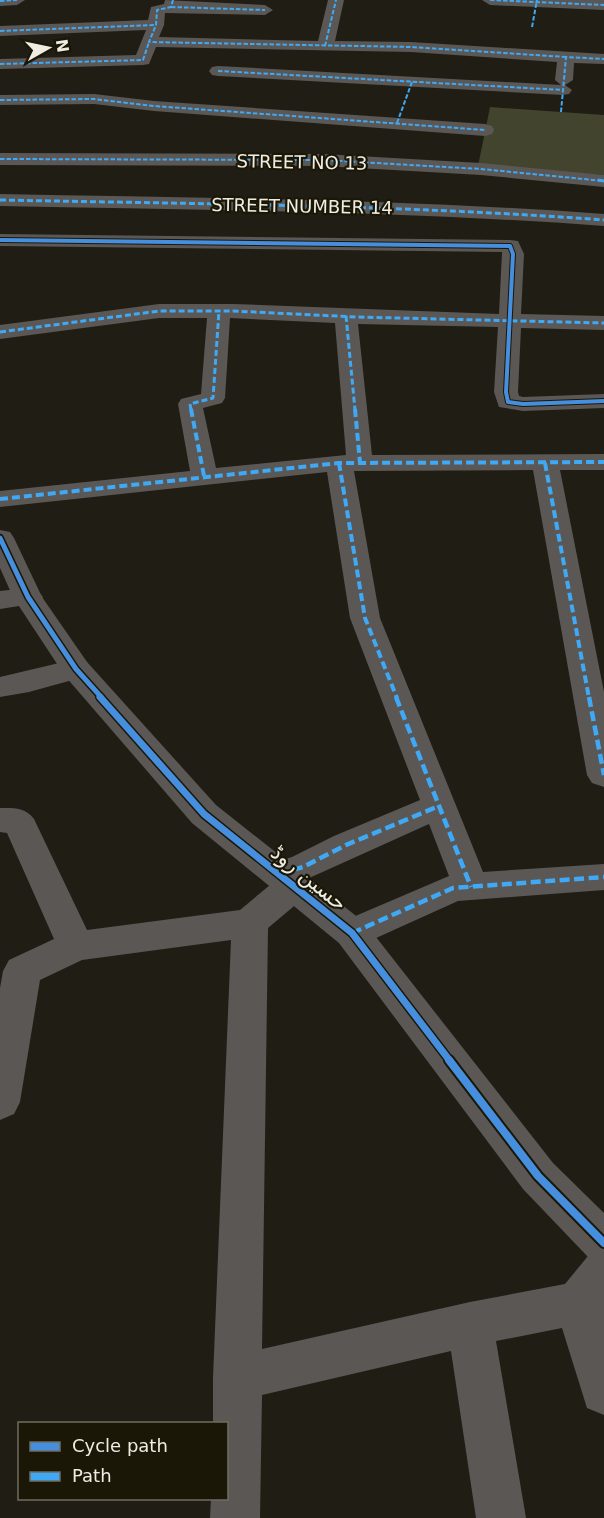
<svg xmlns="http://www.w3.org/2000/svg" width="604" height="1518" viewBox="0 0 604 1518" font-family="'DejaVu Sans','Noto Naskh Arabic',sans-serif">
  <rect width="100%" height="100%" fill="#201d15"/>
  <!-- green -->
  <polygon fill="#42442e" points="490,107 604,115 604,175 478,166"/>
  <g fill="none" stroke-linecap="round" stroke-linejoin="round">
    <!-- minor -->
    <g fill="#5b5754" fill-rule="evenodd">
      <polygon points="0,0 25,0 17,5 0,6"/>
      <polygon points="165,0 265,5 273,10 265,15 165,13 164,25 159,37 318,41 328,0 344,0 335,41 411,42 604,54 604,64 574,63 573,80 565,85 572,90 569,94 563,95 218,76 212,75 209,71 212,67 218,66 561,85 555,80 557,62 411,52 156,47 149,64 143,65 0,69 0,59 136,55 146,30 0,36 0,26 148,20 151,7 164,4"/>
      <polygon points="482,0 604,0 604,10 490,5"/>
      <polygon points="94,94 154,101 485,124 492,126 494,130 492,134 485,136 154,111 94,104 0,105 0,95"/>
      <polygon points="0,153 323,154 481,163 604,175 604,187 481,175 323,166 0,165"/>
      <path d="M0,194C201,198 403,199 604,214V226C403,211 201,210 0,206Z"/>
      <path d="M0,234L510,240L518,241L524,254L521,314L604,316V330L521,328L518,392L519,396L523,397L604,394V408L523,411L499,407L494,392L498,327L358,324L372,455L604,454V470H560L604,692V787L592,783L587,775L533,470L354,471L380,618L483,872L604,864V890L458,901L365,943L352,947L339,943L334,933L339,923L449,876L429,824L307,879L311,886L306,896L268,928L262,1349L470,1302L565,1284L588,1256L604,1250V1415L587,1408L562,1328L496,1341L526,1518H476L451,1351L262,1395L260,1518H210L211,1498H226V1424H213V1378L231,940L82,960L40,980L20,1102L14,1114L0,1120V988L3,971L9,960L54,939L7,833L0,832V808C14,808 25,807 34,819L87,930L240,910L270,885L266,883L261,874L266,865L292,857L334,836L420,800L350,618L327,472L0,507V491L190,471L178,404L181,399L201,394L207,318H159L0,339V325L159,304H233L499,314L502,252L0,246ZM230,318L335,323L346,455L216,468L203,408L222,403L225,398Z"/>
      <polygon points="28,588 38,591 43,597 38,603 0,609 0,591"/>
      <polygon points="76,659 87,662 91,669 87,676 29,692 0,697 0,677"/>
    </g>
    <!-- tertiary -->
    <polygon fill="#5b5754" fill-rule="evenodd" points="0,530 10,532 14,538 42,597 87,662 216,805 365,923 553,1163 604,1213 604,1263 588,1257 523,1189 339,943 192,823 65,676 13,597 0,568"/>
    <!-- quiet-far3 -->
    <g stroke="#3fa9f5" stroke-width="2" stroke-dasharray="4.5 2" stroke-linecap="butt">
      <polyline points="173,0 171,7 157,10 156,25 149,42 411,47 566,57"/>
      <polyline points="490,0 604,5"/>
      <polyline points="0,1 17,0"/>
      <polyline points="171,7 265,10"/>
      <polyline points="532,27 537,0"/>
      <polyline points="0,31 156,25"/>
      <polyline points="325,46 336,0"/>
      <polyline points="0,64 143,60 149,42"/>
      <polyline points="218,71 563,90"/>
      <polyline points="0,100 94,99 154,106 485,130"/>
      <polyline points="561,112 566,57 604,59"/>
      <polyline points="397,123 412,82"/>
      <polyline points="0,159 323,160 481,169 604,181"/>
    </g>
    <!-- quiet-far2 -->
    <g stroke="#3fa9f5" stroke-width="3" stroke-dasharray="6 3" stroke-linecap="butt">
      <polyline points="598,180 604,181"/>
      <path d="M0,200C201,204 403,205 604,220"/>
      <polyline points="346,316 355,410"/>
      <polyline points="0,332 159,311 233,311 356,317 604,323"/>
      <polyline points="191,410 190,404 213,398 219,311"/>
    </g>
    <!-- quiet-far1 -->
    <g stroke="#3fa9f5" stroke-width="4" stroke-dasharray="8 4" stroke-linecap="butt">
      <polyline points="191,409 204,476"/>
      <polyline points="355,409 360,463"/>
      <polyline points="339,463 365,618 397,698"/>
      <polyline points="545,463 589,698"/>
      <polyline points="0,499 339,463 604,462"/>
    </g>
    <!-- quiet -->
    <g stroke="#3fa9f5" stroke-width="4.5" stroke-dasharray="10 4.5" stroke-linecap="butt">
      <polyline points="396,697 471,887"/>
      <polyline points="589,697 604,775"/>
      <polyline points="279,874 303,867 346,845 439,806"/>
      <polyline points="352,933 453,888 604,877"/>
    </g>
    <defs>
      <polyline id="cycleway-far3" points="0,240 510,246 513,254 506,392 508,402 523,404 604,401"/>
      <polyline id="cycleway-far2" points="0,538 28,597 76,669 102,698"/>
      <polyline id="cycleway-far1" points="100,697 204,814 352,933 450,1061"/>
      <polyline id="cycleway" points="449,1060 538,1176 604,1243"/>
    </defs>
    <!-- cycleway-far3 casing -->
    <use href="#cycleway-far3" stroke="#1b1707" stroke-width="6"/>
    <!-- cycleway-far2 casing -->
    <use href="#cycleway-far2" stroke="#1b1707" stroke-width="8"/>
    <!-- cycleway-far1 casing -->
    <use href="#cycleway-far1" stroke="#1b1707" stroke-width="10"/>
    <!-- cycleway casing -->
    <use href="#cycleway" stroke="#1b1707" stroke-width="12"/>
    <!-- cycleway-far3 -->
    <use href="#cycleway-far3" stroke="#468fdf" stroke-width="4"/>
    <!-- cycleway-far2 -->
    <use href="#cycleway-far2" stroke="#468fdf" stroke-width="5"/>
    <!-- cycleway-far1 -->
    <use href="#cycleway-far1" stroke="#468fdf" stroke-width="7"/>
    <!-- cycleway -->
    <use href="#cycleway" stroke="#468fdf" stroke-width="8"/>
  </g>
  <g text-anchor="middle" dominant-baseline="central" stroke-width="4.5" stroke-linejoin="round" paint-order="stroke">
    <!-- far-street labels -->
    <g font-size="18" fill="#efece2" stroke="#1b1707">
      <text transform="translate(302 162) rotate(1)">STREET NO 13</text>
      <text transform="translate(302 206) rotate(1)">STREET NUMBER 14</text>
    </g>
    <!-- street labels -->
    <g font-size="21" fill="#efece2" stroke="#1b1707">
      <text transform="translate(309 878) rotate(39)">حسین روڈ</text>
    </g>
  </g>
  <!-- legend -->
  <rect x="18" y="1422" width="210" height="78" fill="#1b1707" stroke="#706c5f" stroke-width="1.5"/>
  <rect x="30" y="1442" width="30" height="9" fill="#468fdf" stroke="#706c5f" stroke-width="1.5"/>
  <text x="72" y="1452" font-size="18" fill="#efece2">Cycle path</text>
  <rect x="30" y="1472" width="30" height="9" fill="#3fa9f5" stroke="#706c5f" stroke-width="1.5"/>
  <text x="72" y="1482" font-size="18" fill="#efece2">Path</text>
  <!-- north arrow -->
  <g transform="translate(48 48) rotate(81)" stroke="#1b1707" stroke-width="4.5" paint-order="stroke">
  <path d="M0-4.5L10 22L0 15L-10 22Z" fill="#efece2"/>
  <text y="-9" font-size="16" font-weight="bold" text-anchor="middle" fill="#efece2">N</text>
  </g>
</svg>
